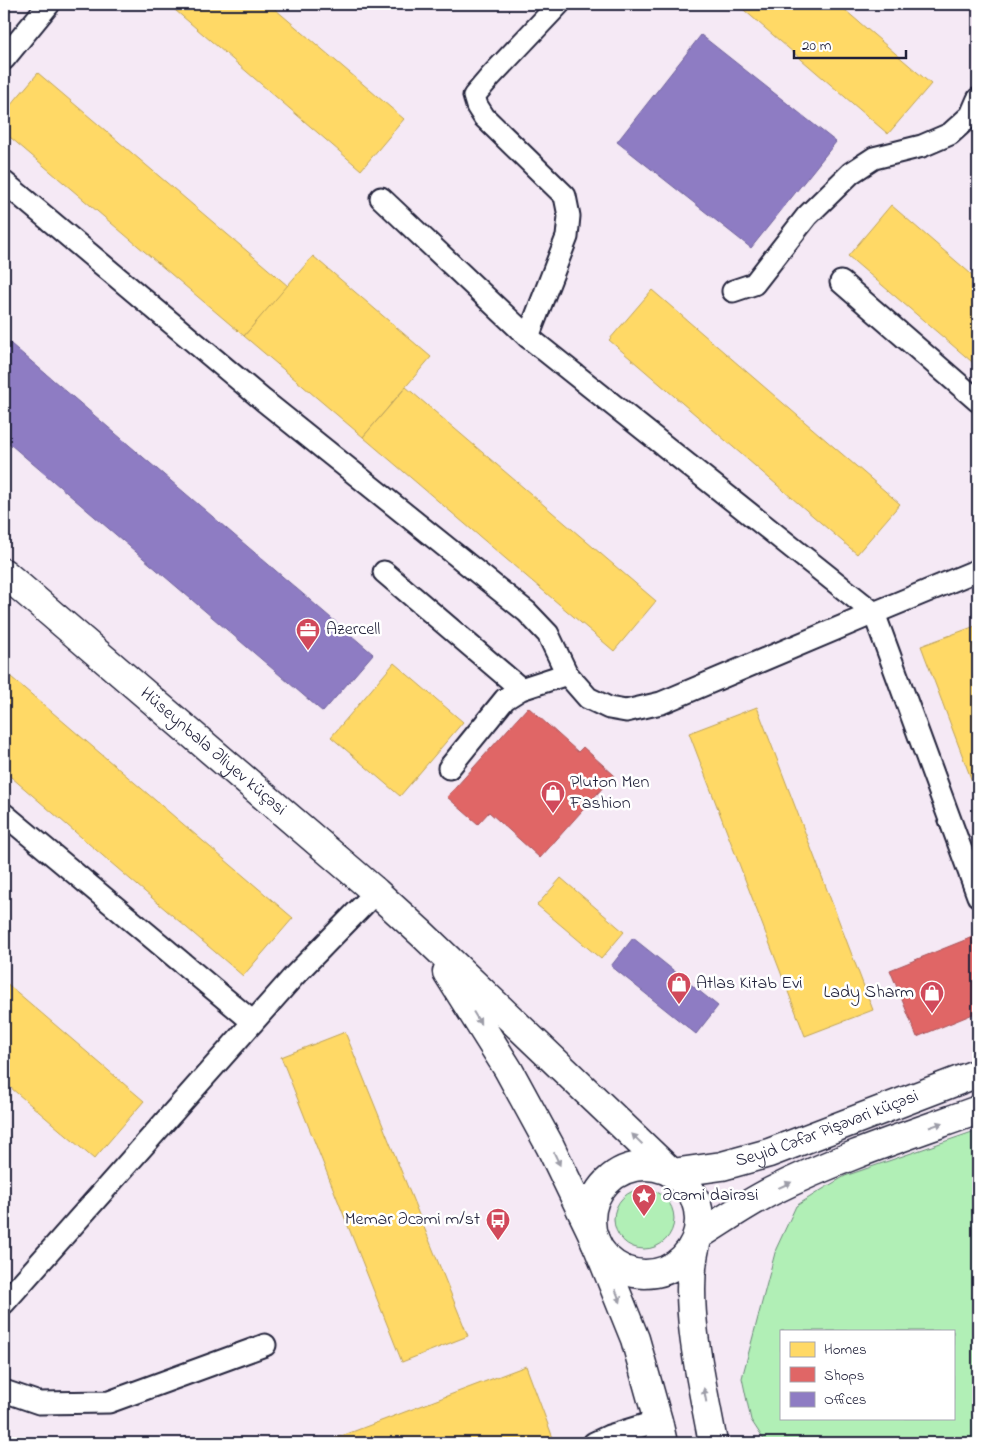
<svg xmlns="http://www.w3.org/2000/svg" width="982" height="1447" viewBox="0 0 982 1447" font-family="'Indie Flower',sans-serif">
  <rect width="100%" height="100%" fill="#f5e9f5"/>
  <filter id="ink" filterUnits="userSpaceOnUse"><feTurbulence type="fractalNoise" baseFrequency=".02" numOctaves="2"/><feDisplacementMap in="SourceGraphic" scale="10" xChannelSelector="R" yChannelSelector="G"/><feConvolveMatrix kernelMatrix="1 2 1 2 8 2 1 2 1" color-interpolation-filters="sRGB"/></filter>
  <g filter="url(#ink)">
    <!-- green -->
    <g fill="#b1efb6" stroke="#6a8878" fill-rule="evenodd">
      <path d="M978,1130V1443H766L751,1420L742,1378L776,1249L796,1206L818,1192L845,1176ZM781,1331H953V1418H781Z"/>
      <circle cx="644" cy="1219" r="30"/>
    </g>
    <!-- homes -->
    <g fill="#ffd966" stroke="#bda259">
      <polygon points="168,4 269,4 404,119 361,170"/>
      <polygon points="737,4 838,4 931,84 888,134"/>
      <polygon points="38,73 288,286 244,336 4,132 4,113"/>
      <polygon points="891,205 978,280 978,367 848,256"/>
      <polygon points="313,256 431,357 363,437 244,336"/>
      <polygon points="652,290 900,504 857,554 609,340"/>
      <polygon points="406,387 656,601 614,651 363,437"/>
      <polygon points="978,625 978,797 921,646"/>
      <polygon points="394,663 463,722 400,796 331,737"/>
      <polygon points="4,671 293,918 243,976 4,771"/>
      <polygon points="757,707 873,1010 805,1036 689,733"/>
      <polygon points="561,878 624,932 601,959 537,905"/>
      <polygon points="4,981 144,1101 94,1159 4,1082"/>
      <polygon points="345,1032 468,1336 402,1362 281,1057"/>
      <polygon points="526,1366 553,1438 540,1443 323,1443"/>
    </g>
    <!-- shops -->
    <g fill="#e06666" stroke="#a75259">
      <polygon points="528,707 578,752 583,747 614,775 540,858 489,812 478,824 447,797"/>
      <polygon points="975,936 978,944 978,1012 917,1037 890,970"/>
    </g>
    <!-- offices -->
    <g fill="#8e7cc3" stroke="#6e619a">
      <polygon points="701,35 836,142 751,248 617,142"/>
      <polygon points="4,338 373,654 323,712 4,439"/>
      <polygon points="633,938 718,1006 696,1034 611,966"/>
    </g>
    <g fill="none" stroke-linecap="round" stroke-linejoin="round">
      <defs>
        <g id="lane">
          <polyline points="4,59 49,4"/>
          <polyline points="4,182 263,400 527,612 548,634 567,674 588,698 609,708 626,711 661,703 874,613 978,570"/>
          <polyline points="381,198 528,337 874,613 978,896"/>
          <polyline points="841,282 978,401"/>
          <polyline points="733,291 754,284 807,216 851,173 874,158 922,146 950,134 971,115 978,99"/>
          <polyline points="528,337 567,237 569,216 565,196 484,117 477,106 474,96 491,76 559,4"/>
          <polyline points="384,572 521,689"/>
          <polyline points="449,768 505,699 521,689 567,674"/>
          <polyline points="4,814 253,1022"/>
          <polyline points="4,1303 294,976 376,892"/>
          <polyline points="4,1391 39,1403 109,1402 265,1345"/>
          <polyline points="594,1443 609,1436 658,1421"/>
        </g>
        <g id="secondary">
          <path id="s1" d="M4,573L376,892L421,933L672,1173L722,1166L769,1153L978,1073"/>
          <polyline points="447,972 508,1069 550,1146 593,1235 635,1339 658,1421 663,1443"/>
          <circle cx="645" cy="1220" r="54"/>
          <path d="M713,1443C703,1387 685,1316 693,1259C694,1251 696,1244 698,1236C722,1221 746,1204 772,1191C838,1158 909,1135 978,1110"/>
        </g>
      </defs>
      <!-- lane casing -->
      <use href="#lane" stroke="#22223b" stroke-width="25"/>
      <!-- secondary casing -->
      <use href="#secondary" stroke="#22223b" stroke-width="31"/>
      <!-- lane -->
      <use href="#lane" stroke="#fff" stroke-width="21"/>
      <!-- secondary -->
      <use href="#secondary" stroke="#fff" stroke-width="28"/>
    </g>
    <!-- one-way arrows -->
    <defs><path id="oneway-solid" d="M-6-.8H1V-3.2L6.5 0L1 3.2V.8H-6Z" transform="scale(1.25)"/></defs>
    <g fill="#9c9ca7">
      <use href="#oneway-solid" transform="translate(477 1018) rotate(59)"/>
      <use href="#oneway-solid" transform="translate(936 1125) rotate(-19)"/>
      <use href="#oneway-solid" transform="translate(637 1139) rotate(-136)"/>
      <use href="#oneway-solid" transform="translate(557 1159) rotate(65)"/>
      <use href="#oneway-solid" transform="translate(785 1185) rotate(-24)"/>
      <use href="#oneway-solid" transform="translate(618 1296) rotate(68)"/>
      <use href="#oneway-solid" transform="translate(705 1395) rotate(-100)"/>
    </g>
  </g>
  <!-- icons -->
  <defs>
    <symbol id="office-pin" viewBox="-11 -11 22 30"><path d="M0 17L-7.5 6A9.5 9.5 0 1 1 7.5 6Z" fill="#d1495b" stroke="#fff"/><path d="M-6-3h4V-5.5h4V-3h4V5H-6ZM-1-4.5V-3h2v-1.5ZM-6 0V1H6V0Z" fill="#fff"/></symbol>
    <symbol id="shop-pin" viewBox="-11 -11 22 30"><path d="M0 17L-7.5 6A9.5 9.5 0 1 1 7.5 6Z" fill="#d1495b" stroke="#fff"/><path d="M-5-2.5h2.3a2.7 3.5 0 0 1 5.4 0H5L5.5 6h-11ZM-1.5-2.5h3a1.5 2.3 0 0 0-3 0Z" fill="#fff"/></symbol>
    <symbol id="sight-pin" viewBox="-11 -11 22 30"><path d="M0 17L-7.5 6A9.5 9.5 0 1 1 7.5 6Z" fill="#d1495b" stroke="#fff"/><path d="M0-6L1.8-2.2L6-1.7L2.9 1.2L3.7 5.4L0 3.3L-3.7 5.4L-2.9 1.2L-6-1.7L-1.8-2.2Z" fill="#fff"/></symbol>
    <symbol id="bus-pin" viewBox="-11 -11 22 30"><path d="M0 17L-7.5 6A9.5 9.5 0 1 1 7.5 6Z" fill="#d1495b" stroke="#fff"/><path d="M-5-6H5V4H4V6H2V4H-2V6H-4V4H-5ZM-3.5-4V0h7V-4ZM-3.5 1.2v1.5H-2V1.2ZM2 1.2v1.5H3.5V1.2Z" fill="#fff"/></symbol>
  </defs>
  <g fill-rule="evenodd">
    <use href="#office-pin" x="294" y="616" width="28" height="38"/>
    <use href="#shop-pin" x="539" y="779" width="28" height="38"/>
    <use href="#shop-pin" x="665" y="970" width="28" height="38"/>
    <use href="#shop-pin" x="918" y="979" width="28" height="38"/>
    <use href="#sight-pin" x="630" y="1182" width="28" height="38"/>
    <use href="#bus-pin" x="484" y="1206" width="28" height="38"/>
  </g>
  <g text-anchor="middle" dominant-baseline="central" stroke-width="5" stroke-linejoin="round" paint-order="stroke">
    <!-- poi labels -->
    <g font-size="18" fill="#22223b" stroke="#fff" text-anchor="start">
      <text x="326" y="630">Azercell</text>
      <text x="570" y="783">Pluton Men<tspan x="570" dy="21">Fashion</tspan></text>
      <text x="696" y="984">Atlas Kitab Evi</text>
      <text x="914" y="993" text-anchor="end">Lady Sharm</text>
      <text x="662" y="1196">Əcəmi dairəsi</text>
      <text x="480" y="1220" text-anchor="end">Memar Əcəmi m/st</text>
    </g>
    <!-- street labels -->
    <g font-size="18" fill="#22223b" stroke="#fff">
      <text stroke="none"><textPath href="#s1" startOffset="275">Hüseynbala Əliyev küçəsi</textPath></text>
      <text stroke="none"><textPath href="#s1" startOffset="1060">Seyid Cəfər Pişəvəri küçəsi</textPath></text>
    </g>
  </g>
  <!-- margin -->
  <rect width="982" height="1447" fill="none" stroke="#fff" stroke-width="20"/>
  <rect x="10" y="10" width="962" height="1427" fill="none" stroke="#22223b" stroke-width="2" filter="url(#ink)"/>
  <!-- legend -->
  <rect x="780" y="1330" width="175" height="90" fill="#ffffff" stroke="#a7a7b1"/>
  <rect x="790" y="1342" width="25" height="15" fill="#ffd966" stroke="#a7a7b1"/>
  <text x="824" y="1354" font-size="15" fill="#22223b">Homes</text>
  <rect x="790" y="1367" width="25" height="15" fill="#e06666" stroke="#a7a7b1"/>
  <text x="824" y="1380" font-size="15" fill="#22223b">Shops</text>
  <rect x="790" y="1392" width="25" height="15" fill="#8e7cc3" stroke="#a7a7b1"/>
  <text x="824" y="1404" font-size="15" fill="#22223b">Offices</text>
  <!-- scale -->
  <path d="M794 50v8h112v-8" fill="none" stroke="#22223b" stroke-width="2.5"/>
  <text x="802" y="50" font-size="15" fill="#22223b" stroke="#ffffff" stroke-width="4" paint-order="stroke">20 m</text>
</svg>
